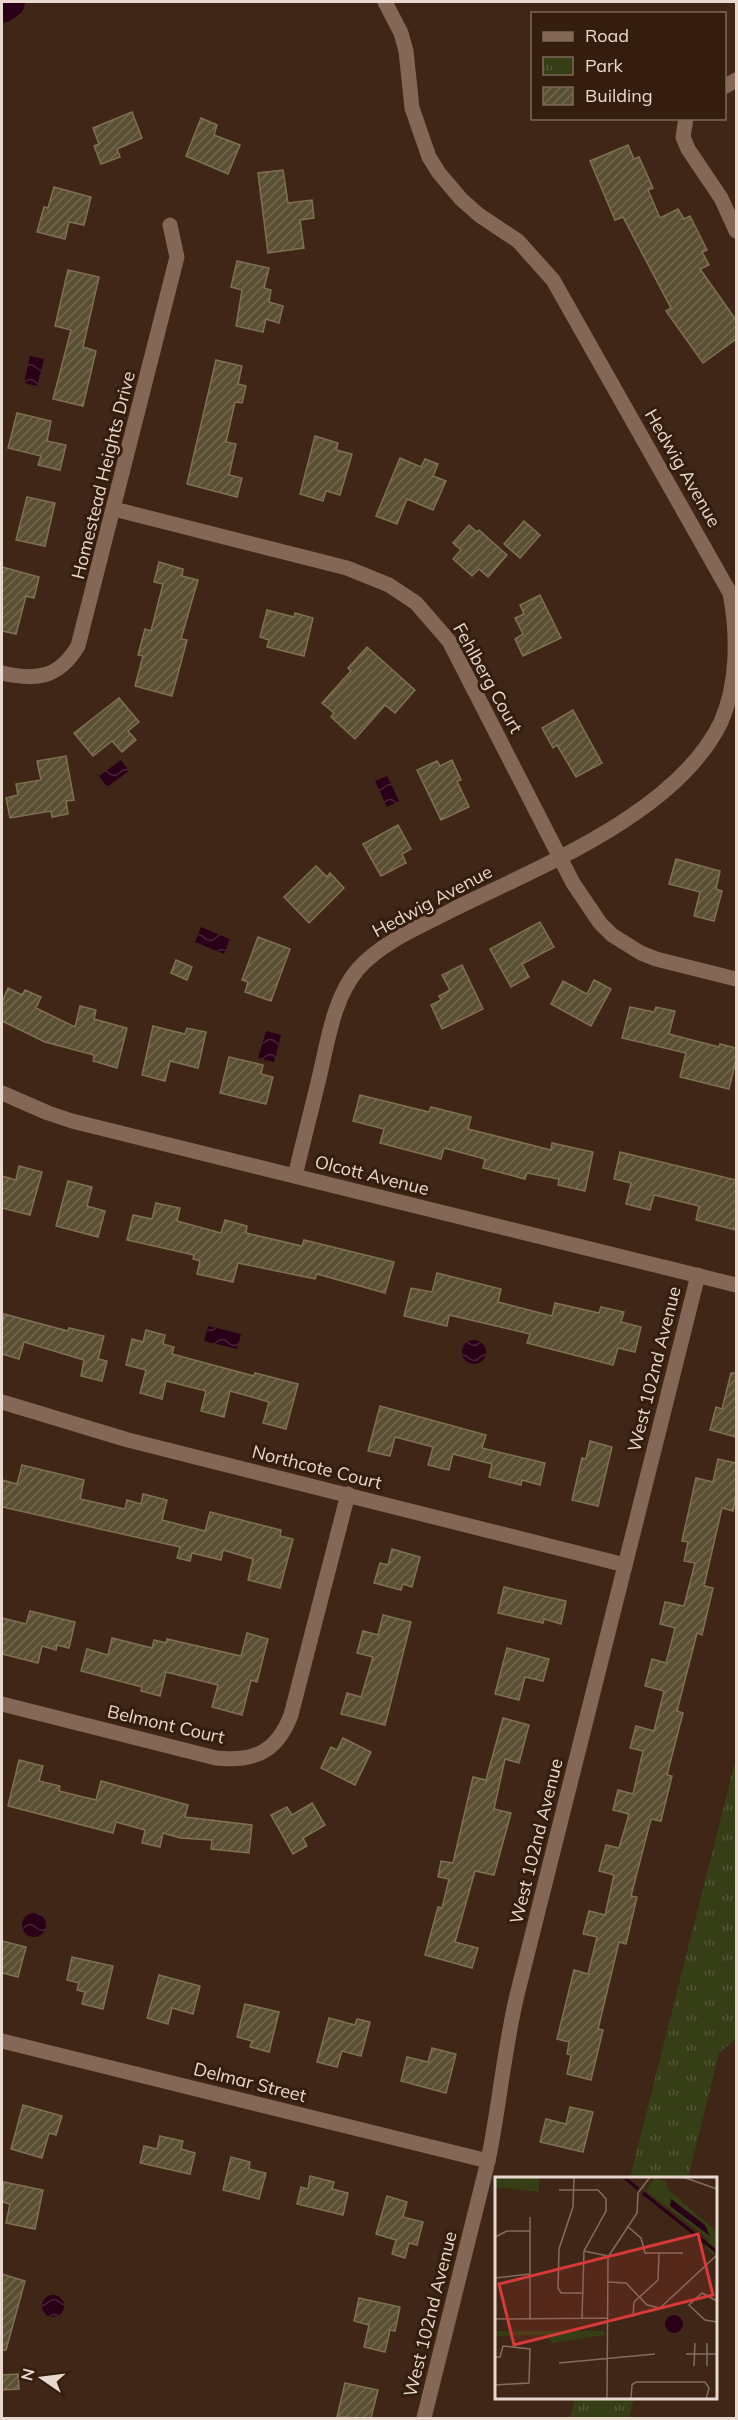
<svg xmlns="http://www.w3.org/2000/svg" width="738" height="2420" viewBox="0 0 738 2420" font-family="Mulish,sans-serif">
  <defs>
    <pattern id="park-tufts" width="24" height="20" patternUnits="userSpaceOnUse" patternTransform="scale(1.5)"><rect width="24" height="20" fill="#363e16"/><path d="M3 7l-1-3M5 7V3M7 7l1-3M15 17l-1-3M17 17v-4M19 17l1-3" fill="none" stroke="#535937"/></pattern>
    <pattern id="water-waves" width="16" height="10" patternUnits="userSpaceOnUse" patternTransform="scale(1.5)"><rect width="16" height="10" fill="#290018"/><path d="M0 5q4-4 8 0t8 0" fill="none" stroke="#482438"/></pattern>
    <pattern id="building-hatch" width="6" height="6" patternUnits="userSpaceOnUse" patternTransform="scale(1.5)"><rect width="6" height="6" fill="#5b4f33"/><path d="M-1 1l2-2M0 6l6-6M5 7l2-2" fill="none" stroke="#73684f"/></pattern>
  </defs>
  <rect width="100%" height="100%" fill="#3f2616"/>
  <!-- park -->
  <g fill="url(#park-tufts)">
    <polygon points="736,1758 736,2039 719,2053 688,2178 630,2178"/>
    <polygon points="575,2398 634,2398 629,2418 570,2418"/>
  </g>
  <!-- water -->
  <g fill="url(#water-waves)">
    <polygon points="30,356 44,359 37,386 24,383"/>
    <polygon points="121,760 129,771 107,787 99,776"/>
    <polygon points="387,776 399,801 387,807 375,781"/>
    <polygon points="201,927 230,939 224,954 195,942"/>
    <polygon points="266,1031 281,1035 274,1062 258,1058"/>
    <polygon points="208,1326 241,1334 237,1349 204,1341"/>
    <circle cx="474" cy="1352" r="12"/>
    <circle cx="34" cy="1925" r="12"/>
    <circle cx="53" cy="2306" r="11"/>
  </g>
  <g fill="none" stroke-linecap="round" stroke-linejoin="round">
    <!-- river -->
    <polyline stroke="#290018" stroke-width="32" points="2,7 9,2"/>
  </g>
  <!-- building -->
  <g fill="url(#building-hatch)" stroke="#7e7154" stroke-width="1.5">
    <polygon points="132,112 142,138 117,149 120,157 101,164 94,146 99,144 93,128"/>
    <polygon points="201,118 217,125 214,135 240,145 228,174 186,156"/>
    <polygon points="628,145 634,159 639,157 653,188 648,190 660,218 678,209 684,219 690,216 707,250 702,252 709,265 700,269 736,320 736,339 703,363 666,311 671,308 623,217 615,220 590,161"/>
    <polygon points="283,170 288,203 312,200 314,218 300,220 304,248 268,253 258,173"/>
    <polygon points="54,187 91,197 84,225 69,222 65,239 37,232 44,207 48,208"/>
    <polygon points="237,261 269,268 264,288 271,290 269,302 283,306 279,323 266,319 263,332 236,326 242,290 231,287"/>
    <polygon points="68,270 99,277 83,347 96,351 83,406 53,399 71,330 55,326"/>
    <polygon points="216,360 242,366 238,384 246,386 242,403 235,402 226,442 236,444 229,475 242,478 237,497 187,484"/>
    <polygon points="17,413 51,421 47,441 66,445 60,470 38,465 41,456 8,448"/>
    <polygon points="315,436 338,443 336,450 352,454 340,495 326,491 323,501 300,494"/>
    <polygon points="400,458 421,467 425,459 438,464 433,476 446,481 433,510 407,499 397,524 376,516"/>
    <polygon points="27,497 55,503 45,546 16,540"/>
    <polygon points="524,521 540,535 520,558 504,544"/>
    <polygon points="469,525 477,532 479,530 507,555 488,577 479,569 472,576 453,559 461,550 453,543"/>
    <polygon points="159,562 183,569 182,576 198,580 181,639 187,640 172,696 135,686 143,656 138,655 145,629 151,631 163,584 154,582"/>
    <polygon points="2,567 39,577 34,598 26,596 16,634 2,631"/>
    <polygon points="540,595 561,638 523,656 515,639 523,634 515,618 524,614 520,605"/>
    <polygon points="267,610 294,617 295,613 313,618 304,656 267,647 269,640 260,637"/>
    <polygon points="367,647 415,690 395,713 385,705 355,739 331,717 334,713 322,703 351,671 348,668"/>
    <polygon points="119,698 139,722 128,731 136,740 122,752 112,741 93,756 74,733"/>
    <polygon points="573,710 602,763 576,777 557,745 553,748 542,728"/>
    <polygon points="66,756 74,800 66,801 68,814 52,817 51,811 10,818 6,798 18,795 16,784 41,780 37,761"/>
    <polygon points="452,760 461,780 457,781 469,807 441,820 417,770 437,761 440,766"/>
    <polygon points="398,825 411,849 402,854 406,863 381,876 363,844"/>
    <polygon points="676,859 720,871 716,889 722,891 714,921 694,916 700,892 669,884"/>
    <polygon points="316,866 327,877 330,873 344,888 309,923 284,897"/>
    <polygon points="540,922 554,947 522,964 529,977 511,987 490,949"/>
    <polygon points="258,937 290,949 271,1001 245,992 248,982 242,980"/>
    <polygon points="176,960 192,967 187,980 171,973"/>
    <polygon points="462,965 483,1009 442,1029 431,1005 441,1000 439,996 450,990 442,975"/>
    <polygon points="594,980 611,989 591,1026 551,1004 563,981 587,994"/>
    <polygon points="8,988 22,995 25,990 41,997 36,1008 75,1027 80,1006 96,1010 94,1019 127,1028 117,1068 93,1061 94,1055 45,1042 2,1021 2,1002"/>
    <polygon points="630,1007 654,1012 656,1007 675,1011 669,1034 719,1047 720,1044 736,1048 736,1060 729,1089 680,1077 686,1053 622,1038"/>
    <polygon points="153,1026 185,1034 187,1028 206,1032 198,1068 170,1061 165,1081 142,1075"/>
    <polygon points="229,1057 263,1065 261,1074 273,1077 266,1104 220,1093"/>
    <polygon points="360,1095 429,1112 431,1107 471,1117 468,1129 551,1150 552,1143 593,1152 585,1191 558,1185 559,1179 527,1173 525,1179 483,1168 485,1159 444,1148 441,1159 380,1143 384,1129 353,1121"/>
    <polygon points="620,1152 736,1180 736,1230 696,1220 699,1206 654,1195 650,1210 626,1204 631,1183 614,1179"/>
    <polygon points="19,1166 42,1172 30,1215 2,1208 2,1176 16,1180"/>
    <polygon points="68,1181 92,1187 87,1206 105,1211 98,1237 56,1226"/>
    <polygon points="156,1203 180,1208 177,1221 221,1233 225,1220 247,1226 246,1233 302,1246 304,1240 394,1262 385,1293 317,1274 315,1279 238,1263 233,1282 197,1274 200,1261 193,1259 194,1255 127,1240 133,1215 152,1219"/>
    <polygon points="437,1273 501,1289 498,1302 552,1316 555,1303 599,1313 601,1307 624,1312 621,1322 641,1327 635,1352 618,1348 613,1365 527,1343 530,1334 449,1315 447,1326 404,1316 411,1288 432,1292"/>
    <polygon points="4,1314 68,1331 69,1328 104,1336 98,1359 107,1361 102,1381 81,1376 84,1360 24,1342 19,1359 2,1354 2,1325"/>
    <polygon points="146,1330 165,1335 163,1344 174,1347 172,1354 254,1376 255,1373 298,1384 286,1429 263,1423 269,1402 230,1391 224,1417 201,1411 206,1391 166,1381 162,1399 140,1393 146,1370 126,1365 132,1339 143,1342"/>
    <polygon points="731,1373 736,1373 736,1437 710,1430 716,1407 722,1409"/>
    <polygon points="380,1406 486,1435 482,1448 545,1463 540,1485 522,1480 521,1485 489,1477 492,1464 453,1454 449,1470 428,1465 433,1447 395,1437 390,1456 368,1451"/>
    <polygon points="590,1441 612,1447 598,1506 572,1500 582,1458 586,1459"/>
    <polygon points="718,1459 736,1463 736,1495 733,1511 722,1508 704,1586 713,1588 702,1635 697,1633 677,1711 683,1713 667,1775 672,1776 661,1821 651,1819 631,1896 637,1897 626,1944 619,1942 598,2029 603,2030 591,2080 567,2074 571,2055 567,2054 569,2042 557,2039 574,1970 588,1974 597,1937 583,1934 589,1911 605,1915 614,1875 599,1871 606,1845 619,1848 629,1814 613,1810 618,1790 633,1794 643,1751 630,1748 636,1726 654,1731 664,1691 645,1686 652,1659 666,1663 675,1628 660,1624 665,1602 684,1606 695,1563 684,1561 688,1542 682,1541 696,1478 713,1482"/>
    <polygon points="22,1465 84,1480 80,1499 125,1509 127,1500 141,1504 143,1494 167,1500 162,1520 205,1531 210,1512 281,1530 280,1536 293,1539 280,1588 248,1580 253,1559 223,1550 221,1560 192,1553 190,1561 177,1558 180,1547 2,1507 2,1480 17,1484"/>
    <polygon points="392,1549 420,1557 412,1587 403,1584 401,1590 374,1583 380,1563 388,1565"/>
    <polygon points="504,1587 566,1601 561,1624 544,1619 543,1623 498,1613"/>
    <polygon points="30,1611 75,1622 69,1648 57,1645 56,1650 42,1646 38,1663 2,1654 2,1618 26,1624"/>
    <polygon points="383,1615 411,1622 385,1725 341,1714 347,1693 361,1697 373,1657 357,1653 363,1631 378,1635"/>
    <polygon points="247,1633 268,1639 257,1682 251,1680 242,1715 212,1707 218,1685 166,1672 160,1696 141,1691 142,1687 81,1671 87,1649 108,1655 112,1638 152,1648 154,1640 166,1643 167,1639 241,1656"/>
    <polygon points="507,1648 549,1659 543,1681 525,1677 519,1700 495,1694"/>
    <polygon points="503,1718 529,1725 519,1763 505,1759 494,1809 511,1813 494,1875 475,1871 455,1942 478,1948 472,1968 425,1955 438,1907 442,1908 449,1879 438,1877 441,1861 453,1863 473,1777 486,1780"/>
    <polygon points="343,1738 371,1752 355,1785 321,1768 331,1747 337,1750"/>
    <polygon points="19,1760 43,1766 39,1781 60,1786 59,1791 96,1800 101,1781 188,1805 185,1817 252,1825 249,1853 211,1849 212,1840 180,1838 163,1833 160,1847 142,1843 145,1830 116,1822 113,1833 8,1806"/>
    <polygon points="312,1803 325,1825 303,1838 307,1846 293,1854 271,1815 287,1807 292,1815"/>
    <polygon points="2,1941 26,1947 18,1977 2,1973"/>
    <polygon points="72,1957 113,1966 103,2009 82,2004 85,1992 77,1990 79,1983 67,1980"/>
    <polygon points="159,1975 200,1986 193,2014 172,2008 168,2024 147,2018"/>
    <polygon points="245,2004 279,2012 269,2052 250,2047 252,2041 237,2037"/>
    <polygon points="329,2018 355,2025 357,2019 370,2022 361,2056 342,2051 337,2067 317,2062"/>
    <polygon points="432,2048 456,2054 446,2093 401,2081 407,2057 428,2062"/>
    <polygon points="23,2105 62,2116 56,2135 49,2133 42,2158 11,2149"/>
    <polygon points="570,2107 593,2112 583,2152 540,2142 546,2119 566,2124"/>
    <polygon points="160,2136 183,2141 181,2149 195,2153 190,2174 140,2163 144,2146 157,2149"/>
    <polygon points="231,2157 250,2162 249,2169 266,2173 259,2199 223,2190"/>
    <polygon points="310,2176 334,2182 332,2189 348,2193 343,2215 297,2204 301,2187 308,2189"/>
    <polygon points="4,2182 43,2190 35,2229 6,2223 10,2204 2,2202"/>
    <polygon points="387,2196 407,2202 403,2217 423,2222 417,2245 409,2243 405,2258 392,2254 396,2240 376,2234"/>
    <polygon points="2,2274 25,2281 6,2350 2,2350"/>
    <polygon points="359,2298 400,2307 395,2331 390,2330 385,2352 364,2347 369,2325 354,2321"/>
    <polygon points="18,2374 19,2389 2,2390 2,2375"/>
    <polygon points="345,2383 378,2390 371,2418 337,2417"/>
  </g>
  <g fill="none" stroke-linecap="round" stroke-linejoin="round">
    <!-- street -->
    <g stroke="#846855" stroke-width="15">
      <polyline points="724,87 736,80"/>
      <polyline points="686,118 683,137 688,149 721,198 736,231"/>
      <polyline points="114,509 347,568 389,585 416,603 449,641 573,883 600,923 612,935 641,953 656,959 736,979"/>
      <path d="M2,673C36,681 59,678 78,646L177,257L170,225"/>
      <polyline points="2,1093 48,1113 72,1121 736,1285"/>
      <path d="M295,1176C303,1142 312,1108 320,1074C328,1040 334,997 358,969C383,941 422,926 454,909C541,866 677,813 721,722C738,683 738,635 730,593L553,280L518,241L479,215L461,199L439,173L429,157L412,108L406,51L401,33L385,2"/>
      <polyline points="2,1402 128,1440 625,1565"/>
      <path d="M2,1704L216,1758C254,1762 277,1752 291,1715L348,1494"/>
      <polyline points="2,2041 488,2161"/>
      <path d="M424,2418L488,2161C500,2104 504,2047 518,1991L698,1275"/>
    </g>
  </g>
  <g text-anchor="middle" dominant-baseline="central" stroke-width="6" stroke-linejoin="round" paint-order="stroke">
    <!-- street labels -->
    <g font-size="18" fill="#e8d8ce" stroke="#341d0c">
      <text transform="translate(683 468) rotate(60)">Hedwig Avenue</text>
      <text transform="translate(103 475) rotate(-76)">Homestead Heights Drive</text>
      <text transform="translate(488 678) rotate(61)">Fehlberg Court</text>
      <text transform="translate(432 901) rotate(-28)">Hedwig Avenue</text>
      <text transform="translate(372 1175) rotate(14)">Olcott Avenue</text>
      <text transform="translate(654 1369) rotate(-76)">West 102nd Avenue</text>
      <text transform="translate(317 1467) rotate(14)">Northcote Court</text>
      <text transform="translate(166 1724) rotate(13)">Belmont Court</text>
      <text transform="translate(536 1841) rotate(-76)">West 102nd Avenue</text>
      <text transform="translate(250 2082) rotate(14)">Delmar Street</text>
      <text transform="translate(430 2314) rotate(-76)">West 102nd Avenue</text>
    </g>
  </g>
  <!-- overview -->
  <g transform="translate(495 2177)">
    <rect width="222" height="222" fill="#3f2616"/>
    <path d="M0,0H44V15L0,10Z" fill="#363e16"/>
    <path d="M159,1L170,4L175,14L222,55L219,79L210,69L215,63L151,14ZM0,154H109L110,158L58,166L49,158L0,159Z" fill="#363e16"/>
    <path d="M176,22L210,48L215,59L175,29ZM170 147a9 9 0 1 1 18 0a9 9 0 1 1-18 0Z" fill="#290018"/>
    <path fill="none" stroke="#290018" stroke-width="3" d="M129,0L143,12M148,16L222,75"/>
    <path fill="none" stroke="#836d60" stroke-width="1.5" d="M79,0L78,30L64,72L63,111L66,116H87M188,0L222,12M64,13H103L111,22V34L89,74L87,141M35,40V142M132,49L146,61L150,76H188M0,60L12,54H35M89,74L113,79M0,101L35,97M112,105L131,106L152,128L165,131L222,78M222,124L207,116L194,128L210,143L222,145M138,140L139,125L163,103L164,77M0,142L112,141M191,177H222M0,180H5L8,169L35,172L34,206L0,208M64,186L160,177M199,189L200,166M212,189V166M112,222L113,80L142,36L143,16L155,0M136,222L137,208L141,205H210L214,211L211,222"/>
    <path fill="#d83a39" fill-opacity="0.15" stroke="#d83a39" stroke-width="3" d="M203,57L218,118L19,168L4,107Z"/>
    <rect width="222" height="222" fill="none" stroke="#e8d8ce" stroke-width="3"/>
  </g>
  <!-- border -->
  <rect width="738" height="2420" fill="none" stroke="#e8d8ce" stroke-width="6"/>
  <!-- legend -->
  <rect x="531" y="12" width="195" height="108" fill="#341d0c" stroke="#7c685a" stroke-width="1.5"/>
  <rect x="543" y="32" width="30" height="9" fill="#846855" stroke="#7c685a" stroke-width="1.5"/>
  <text x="585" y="42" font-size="18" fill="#e8d8ce">Road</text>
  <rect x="543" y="57" width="30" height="18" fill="url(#park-tufts)" stroke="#7c685a" stroke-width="1.5"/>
  <text x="585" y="72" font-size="18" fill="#e8d8ce">Park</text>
  <rect x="543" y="87" width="30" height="18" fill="url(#building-hatch)" stroke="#7c685a" stroke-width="1.5"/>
  <text x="585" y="102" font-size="18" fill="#e8d8ce">Building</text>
  <!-- north arrow -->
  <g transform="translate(42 2378) rotate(284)" stroke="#341d0c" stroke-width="4.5" paint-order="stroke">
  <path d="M0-4.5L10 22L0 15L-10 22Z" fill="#e8d8ce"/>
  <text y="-9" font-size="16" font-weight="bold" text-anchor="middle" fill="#e8d8ce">N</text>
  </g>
</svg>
